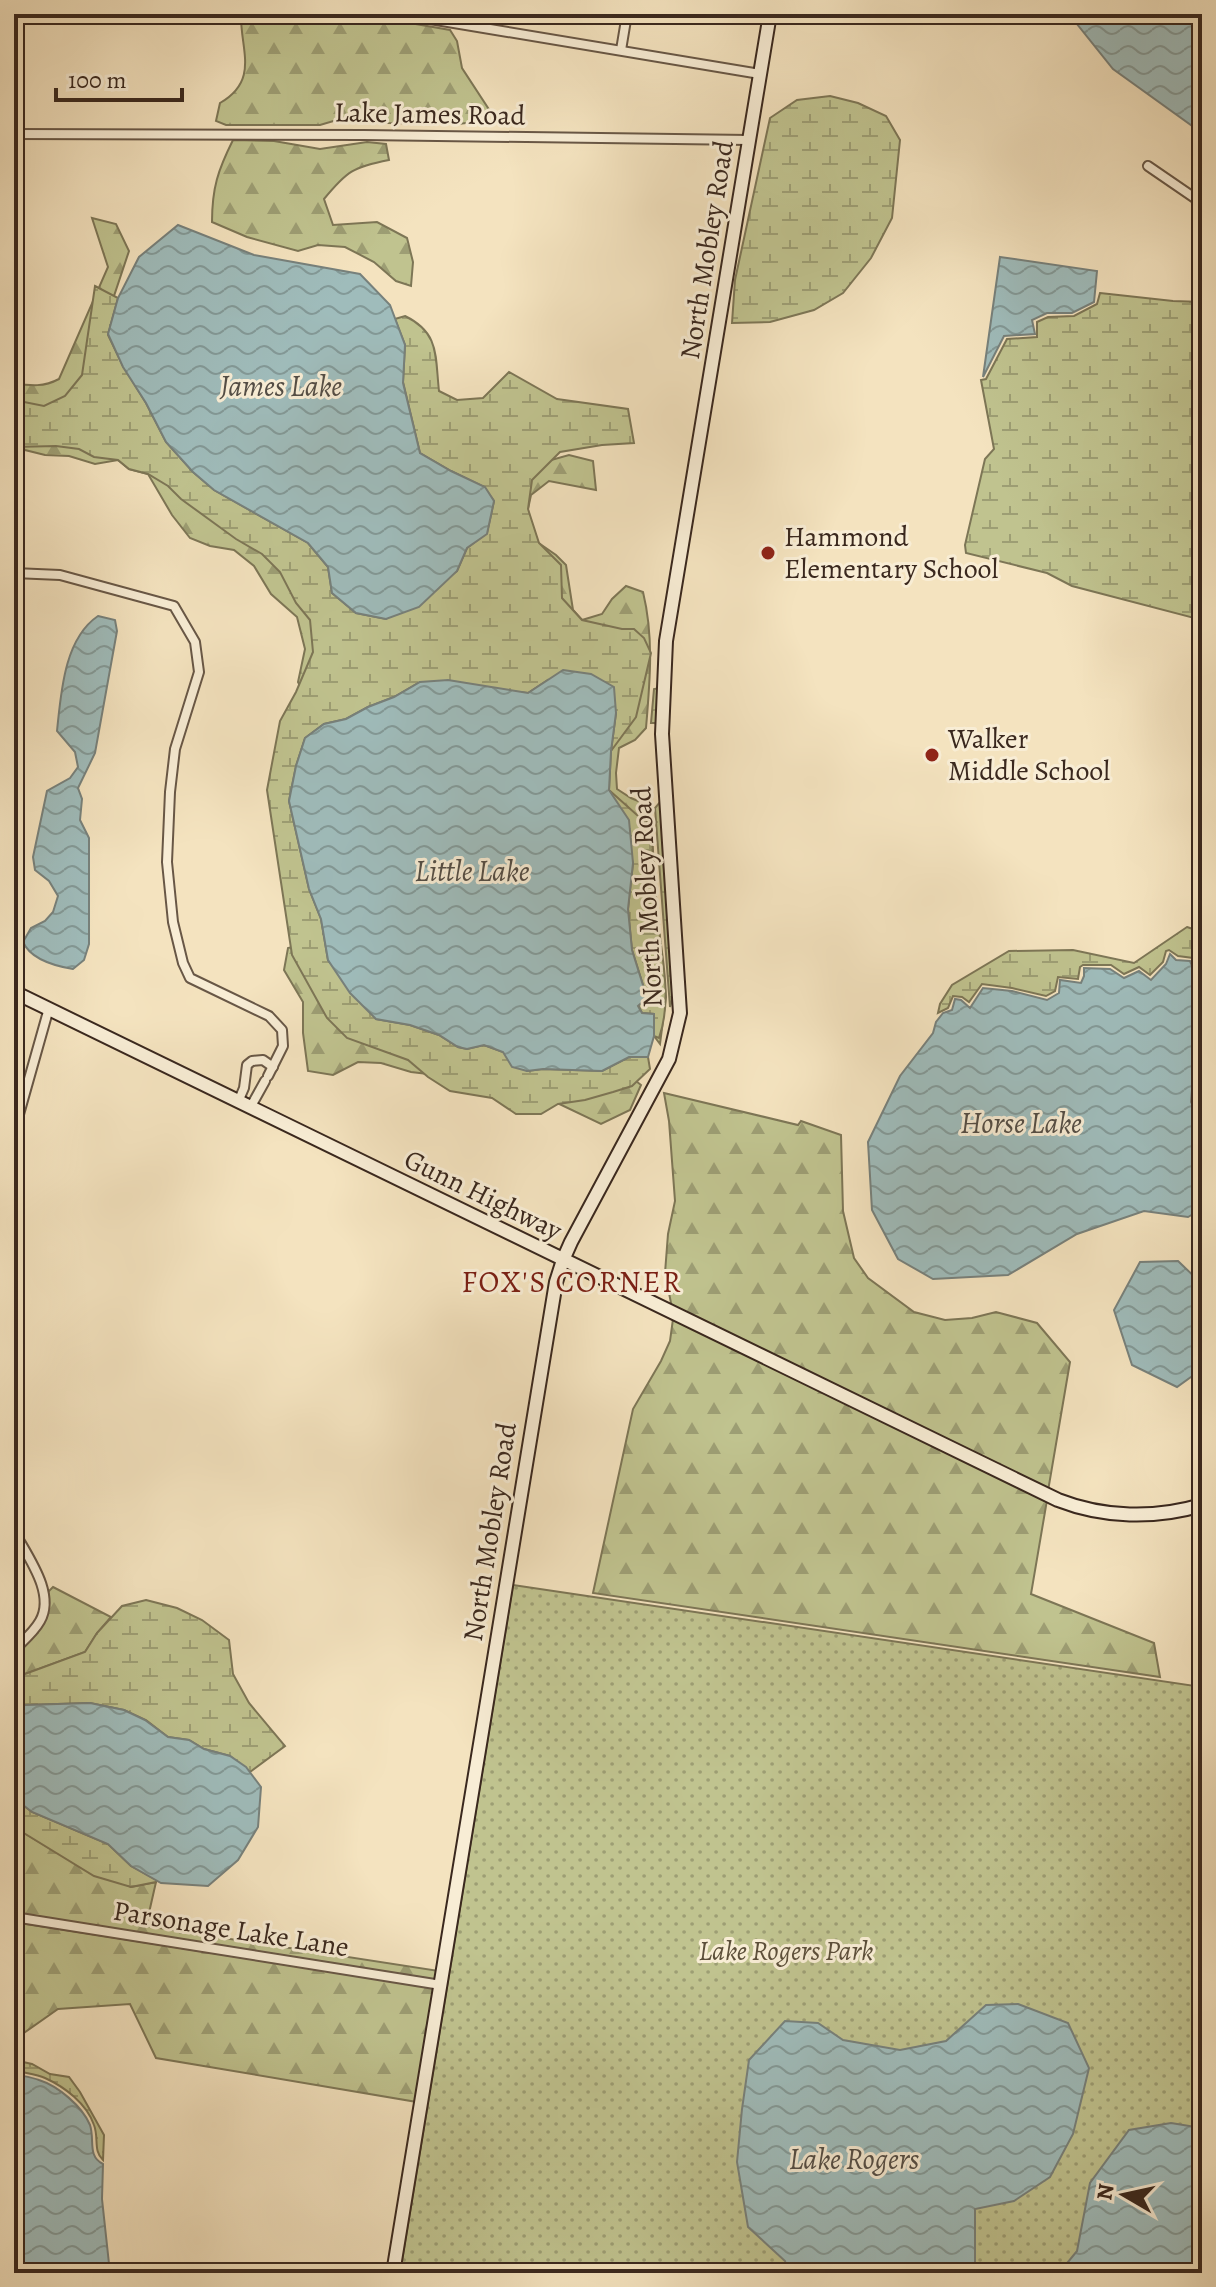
<svg xmlns="http://www.w3.org/2000/svg" width="1216" height="2287" viewBox="0 0 1216 2287" font-family="Alegreya,serif">
  <defs>
    <pattern id="forest-firs" width="22" height="20" patternUnits="userSpaceOnUse" patternTransform="scale(2)"><rect width="22" height="20" fill="#c0c38f"/><path d="M5 1l3.5 6h-7zM16 11l3.5 6h-7z" fill="#9d9e74"/></pattern>
    <pattern id="wetland-marsh" width="20" height="14" patternUnits="userSpaceOnUse" patternTransform="scale(2)"><rect width="20" height="14" fill="#c0c38f"/><path d="M1 5h8M5 5V1M11 12h8M15 12V8" fill="none" stroke="#9d9e74"/></pattern>
    <pattern id="park-dots" width="8" height="8" patternUnits="userSpaceOnUse" patternTransform="scale(2)"><rect width="8" height="8" fill="#c0c38f"/><path d="M2 2h.1M6 6h.1" fill="none" stroke="#9d9e74" stroke-width="1.8" stroke-linecap="round"/></pattern>
    <pattern id="water-waves" width="16" height="10" patternUnits="userSpaceOnUse" patternTransform="scale(2)"><rect width="16" height="10" fill="#9fbcbb"/><path d="M0 5q4-4 8 0t8 0" fill="none" stroke="#839997"/></pattern>
  </defs>
  <rect width="100%" height="100%" fill="#f4e3bf"/>
  <filter id="stains"><feTurbulence type="fractalNoise" baseFrequency=".0025" numOctaves="4"/><feColorMatrix values="0 0 0 0 .2 0 0 0 0 .09 0 0 0 0 .02 0 0 0 .5 -.17"/></filter>
  <radialGradient id="worn" r=".72"><stop offset=".6" stop-color="#630" stop-opacity="0"/><stop offset="1" stop-color="#630" stop-opacity=".3"/></radialGradient>
  <!-- forest -->
  <g fill="url(#forest-firs)" stroke="#7d7656" stroke-width="2">
    <path d="M241,14H358L450,30L457,41L462,68L490,111L482,121L458,124L387,123L347,117L320,125H226L216,121L220,103C260,80 240,49 241,14Z"/>
    <path d="M233,140L274,141L320,149L367,142L386,144L389,160C353,167 347,171 324,199L333,225L377,222L407,238L413,262L411,286L396,281L374,262L345,247L318,245L298,251L247,237L212,222C212,188 218,170 233,140Z"/>
    <path d="M92,218L116,224L129,251L107,317L530,466L569,455L593,461L596,490L549,481L531,495L528,509L530,537L556,555L566,565L573,610L582,620L602,614L612,599L626,586L643,592C654,637 650,681 646,728L635,740L619,748L616,773L617,789L631,798L650,806L657,911L666,997L660,1044L654,1036V1014L609,790L611,751L616,713L576,657L308,700L298,682L305,649L297,617L271,594L254,566L234,550L210,546L190,538L172,515L148,474L129,469L118,460L95,464L69,456L45,455L25,450L17,442L19,408L14,406V383C31,386 44,387 59,379L108,267Z"/>
    <polygon points="304,944 626,1073 641,1085 630,1110 601,1124 551,1100 445,1076 411,1072 381,1063 358,1062 333,1075 308,1071 303,1033 303,1002 284,970 288,948"/>
    <polygon points="664,1093 798,1125 801,1121 841,1135 843,1211 854,1258 868,1278 914,1312 945,1320 972,1318 996,1312 1037,1323 1070,1362 1048,1491 672,1308 665,1273 668,1234 675,1201 669,1121"/>
    <polygon points="673,1319 1047,1500 1031,1594 1154,1643 1160,1677 593,1593 633,1409 661,1361 670,1341"/>
    <path d="M53,1587L111,1617L97,1633L85,1652L14,1678V1656C33,1637 54,1621 48,1592Z"/>
    <polygon points="14,1827 56,1852 131,1887 156,1882 146,1926 439,1971 437,1980 14,1913"/>
    <polygon points="14,1922 436,1988 417,2102 156,2058 130,2004 58,2009 21,2035 14,2034"/>
  </g>
  <!-- wetland -->
  <g fill="url(#wetland-marsh)" stroke="#7d7656" stroke-width="2">
    <polygon points="830,96 858,103 886,116 900,140 892,218 871,258 843,293 814,310 770,322 732,323 735,280 770,118 797,100"/>
    <path d="M95,286L118,298L108,335L123,366L146,403L166,442L193,472L214,490L308,543L328,567L332,593L356,613L386,619L457,571L467,548L487,533L494,501L484,487L451,471L420,453L403,382L405,345L395,319L405,316C440,333 435,356 439,391L457,400L483,398L509,372L557,399L628,409L634,443L602,445L560,452L532,480L528,509L539,543L561,565L562,598L582,620L622,629H634L644,638L651,653L636,717L611,751L616,713L548,680L528,693L420,682L394,697L368,707L346,719L324,724L305,738L296,766L289,801L309,889L321,919L328,960L376,1019L410,1025L439,1035L458,1047L467,1049L484,1045L503,1052L527,1071L543,1069L602,1071L629,1057H648L650,1069L632,1086L613,1092L585,1100L558,1104L541,1114H516L492,1098L450,1091L428,1077L408,1060L347,1038L327,1018L292,955L267,790L280,721L296,692L313,652L310,620L296,603L280,572L262,554L236,539L181,499L168,486L148,474L129,469L118,460L94,457L79,449L56,446L14,447V443L17,441L19,408L14,406V400L44,406L65,396L82,375Z"/>
    <polygon points="1100,293 1173,301 1202,302 1202,609 1194,618 1072,586 1047,573 966,553 965,545 985,459 994,449 981,380 986,379 1007,339 1037,337 1037,322 1048,317 1074,316 1097,304"/>
    <polygon points="660,688 674,993 670,1007 655,808 661,801 657,726 655,723 651,723 654,689"/>
    <path d="M609,790L637,815L651,825C653,854 654,884 657,913C661,954 673,998 659,1038L654,1036V1014L642,1013L638,1005L647,998L632,950L628,909L633,863Z"/>
    <polygon points="1187,927 1202,932 1202,970 1197,966 1193,958 1178,956 1169,950 1166,951 1163,962 1150,975 1139,967 1124,974 1111,965 1083,965 1080,967 1078,979 1058,977 1055,991 1046,996 1012,988 982,984 969,1002 962,997 953,996 948,1008 938,1013 940,1004 952,985 1009,951 1073,950 1134,963"/>
    <polygon points="146,1600 177,1608 202,1620 229,1640 233,1674 249,1703 285,1746 250,1772 230,1756 204,1749 189,1740 168,1737 146,1720 124,1710 90,1703 25,1705 16,1709 14,1712 14,1678 85,1652 97,1633 122,1606"/>
    <polygon points="14,1798 32,1812 108,1844 131,1866 157,1880 156,1882 131,1887 94,1876 14,1827"/>
    <path d="M14,2060L32,2064L50,2074L69,2077L80,2092L104,2135L103,2160C93,2151 99,2138 94,2125C87,2104 65,2087 45,2078C36,2074 24,2073 14,2070Z"/>
  </g>
  <!-- park -->
  <polygon fill="url(#park-dots)" stroke="#7d7656" stroke-width="2" points="513,1585 1202,1687 1202,2273 400,2273"/>
  <!-- water -->
  <g fill="url(#water-waves)" stroke="#77817c" stroke-width="2">
    <polygon points="1069,14 1202,14 1202,133 1113,69"/>
    <polygon points="178,225 254,255 360,274 390,305 405,345 403,383 420,453 451,471 485,487 494,501 487,534 467,548 457,571 419,607 386,619 356,613 332,593 328,567 308,543 214,490 193,472 166,442 146,403 123,367 108,334 118,298 139,257"/>
    <polygon points="1000,257 1097,271 1094,302 1072,313 1047,313 1032,320 1035,334 1004,336 983,377"/>
    <path d="M98,616L115,620L117,631L95,753L78,788L82,799L80,820L89,838V944L84,960L73,969C55,966 31,960 23,942L31,928L45,921L53,912L58,896L49,881L35,870L33,857L47,791L70,778L78,767L75,752L57,731C61,693 64,639 98,616Z"/>
    <polygon points="563,670 591,674 614,687 616,713 611,751 609,790 629,820 633,863 628,909 632,950 647,998 638,1006 642,1013 654,1014 654,1036 648,1057 629,1057 602,1071 543,1069 527,1071 512,1067 503,1052 484,1045 467,1049 458,1047 439,1035 410,1025 376,1019 350,993 328,960 321,919 309,889 289,801 296,766 305,738 324,724 346,719 368,707 394,697 420,682 448,680 528,693"/>
    <polygon points="1170,954 1176,960 1190,961 1193,968 1202,975 1202,1022 1195,1054 1191,1102 1202,1121 1202,1209 1188,1217 1144,1211 1077,1234 1008,1275 933,1279 898,1259 872,1210 868,1142 900,1076 933,1033 936,1022 943,1013 952,1010 955,999 961,1000 970,1008 983,988 1012,991 1047,1000 1059,993 1060,980 1081,983 1084,976 1084,968 1110,969 1124,978 1139,971 1151,980 1166,964"/>
    <polygon points="1178,1261 1202,1284 1202,1369 1177,1387 1132,1365 1114,1310 1140,1262"/>
    <polygon points="90,1703 124,1710 145,1720 168,1737 189,1740 204,1749 230,1756 246,1767 261,1787 258,1827 238,1860 208,1886 161,1883 131,1866 108,1844 32,1812 14,1798 14,1712 16,1709 25,1705"/>
    <polygon points="1018,2004 1068,2023 1089,2068 1073,2134 1050,2177 1014,2201 975,2209 975,2263 979,2273 788,2273 785,2261 748,2227 737,2162 742,2109 749,2060 785,2021 818,2023 843,2040 900,2050 946,2041 986,2005"/>
    <path d="M14,2074C22,2076 31,2077 39,2080C58,2086 82,2106 90,2125C95,2140 87,2156 103,2164L102,2199L110,2273H14Z"/>
    <polygon points="1171,2123 1202,2128 1202,2273 1059,2273 1077,2251 1090,2183 1129,2130"/>
  </g>
  <g fill="none" stroke-linecap="round" stroke-linejoin="round">
    <defs>
      <g id="street">
        <polyline points="400,14 760,74"/>
        <polyline points="621,50 627,14"/>
        <polyline points="14,134 364,135 749,140"/>
        <polyline points="1148,166 1202,203"/>
        <polyline points="14,573 60,575 174,606 195,642 199,672 175,749 170,792 167,862 173,922 183,963 190,978 269,1016 282,1030 283,1046 268,1076"/>
        <polyline points="238,1102 244,1088 247,1065 252,1061 263,1060 273,1067"/>
        <polyline points="250,1108 265,1081"/>
        <polyline points="14,1132 49,1008"/>
        <path d="M14,1531C27,1556 56,1593 40,1621C34,1632 23,1641 14,1650"/>
        <polyline points="14,1917 441,1985"/>
      </g>
      <g id="secondary">
        <path d="M14,992L1058,1500C1104,1518 1155,1519 1202,1505"/>
        <polyline points="393,2273 556,1282 563,1260 571,1242 669,1059 680,1013 662,734 666,641 770,14"/>
      </g>
    </defs>
    <!-- street casing -->
    <use href="#street" stroke="#685746" stroke-width="12"/>
    <!-- secondary casing -->
    <use href="#secondary" stroke="#3a281e" stroke-width="16"/>
    <!-- street -->
    <use href="#street" stroke="#f8edd5" stroke-width="8"/>
    <!-- secondary -->
    <use href="#secondary" stroke="#f8edd5" stroke-width="12"/>
  </g>
  <!-- markers -->
  <g fill="#8f2418" stroke="#f8edd5" stroke-width="3">
    <circle cx="768" cy="553" r="8"/>
    <circle cx="932" cy="755" r="8"/>
  </g>
  <g text-anchor="middle" dominant-baseline="central" stroke-width="6" stroke-linejoin="round" paint-order="stroke">
    <!-- street labels -->
    <g font-size="28" fill="#3a281e" stroke="#f8edd5">
      <text transform="translate(430 114) rotate(1)">Lake James Road</text>
      <text transform="translate(707 250) rotate(-81)">North Mobley Road</text>
      <text transform="translate(647 897) rotate(-93)">North Mobley Road</text>
      <text transform="translate(483 1195) rotate(26)">Gunn Highway</text>
      <text transform="translate(490 1532) rotate(-81)">North Mobley Road</text>
      <text transform="translate(231 1929) rotate(9)">Parsonage Lake Lane</text>
    </g>
    <!-- poi labels -->
    <g font-size="28" fill="#3a281e" stroke="#f8edd5" text-anchor="start">
      <text x="784" y="537">Hammond<tspan x="784" dy="32">Elementary School</tspan></text>
      <text x="948" y="739">Walker<tspan x="948" dy="32">Middle School</tspan></text>
    </g>
    <!-- park labels -->
    <g font-size="28" font-style="italic" fill="#5c4f3a" stroke="#f8edd5">
      <text x="786" y="1951">Lake Rogers Park</text>
    </g>
    <!-- water labels -->
    <g font-size="30" font-style="italic" fill="#534d45" stroke="#f8edd5">
      <text x="281" y="386">James Lake</text>
      <text x="472" y="871">Little Lake</text>
      <text x="1021" y="1123">Horse Lake</text>
      <text x="854" y="2159">Lake Rogers</text>
    </g>
    <!-- neighbourhood labels -->
    <g font-size="30" letter-spacing="2" fill="#7a1f14" stroke="#f8edd5">
      <text x="572" y="1282">FOX'S CORNER</text>
    </g>
  </g>
  <!-- margin -->
  <rect width="1216" height="2287" fill="none" stroke="#f4e3bf" stroke-width="48"/>
  <rect x="16" y="16" width="1184" height="2255" fill="none" stroke="#3a281e" stroke-width="4"/>
  <rect x="24" y="24" width="1168" height="2239" fill="none" stroke="#3a281e" stroke-width="2"/>
  <!-- north arrow -->
  <g transform="translate(1124 2195) rotate(279)" stroke="#f8edd5" stroke-width="6" paint-order="stroke">
  <path d="M0-6L14 30L0 20L-14 30Z" fill="#3a281e"/>
  <text y="-12" font-size="22" font-weight="bold" text-anchor="middle" fill="#3a281e">N</text>
  </g>
  <!-- scale -->
  <path d="M56 88v12h126v-12" fill="none" stroke="#3a281e" stroke-width="4"/>
  <text x="68" y="88" font-size="24" fill="#3a281e" stroke="#f8edd5" stroke-width="6" paint-order="stroke">100 m</text>
  <rect width="100%" height="100%" filter="url(#stains)"/>
  <rect width="100%" height="100%" fill="url(#worn)"/>
</svg>
